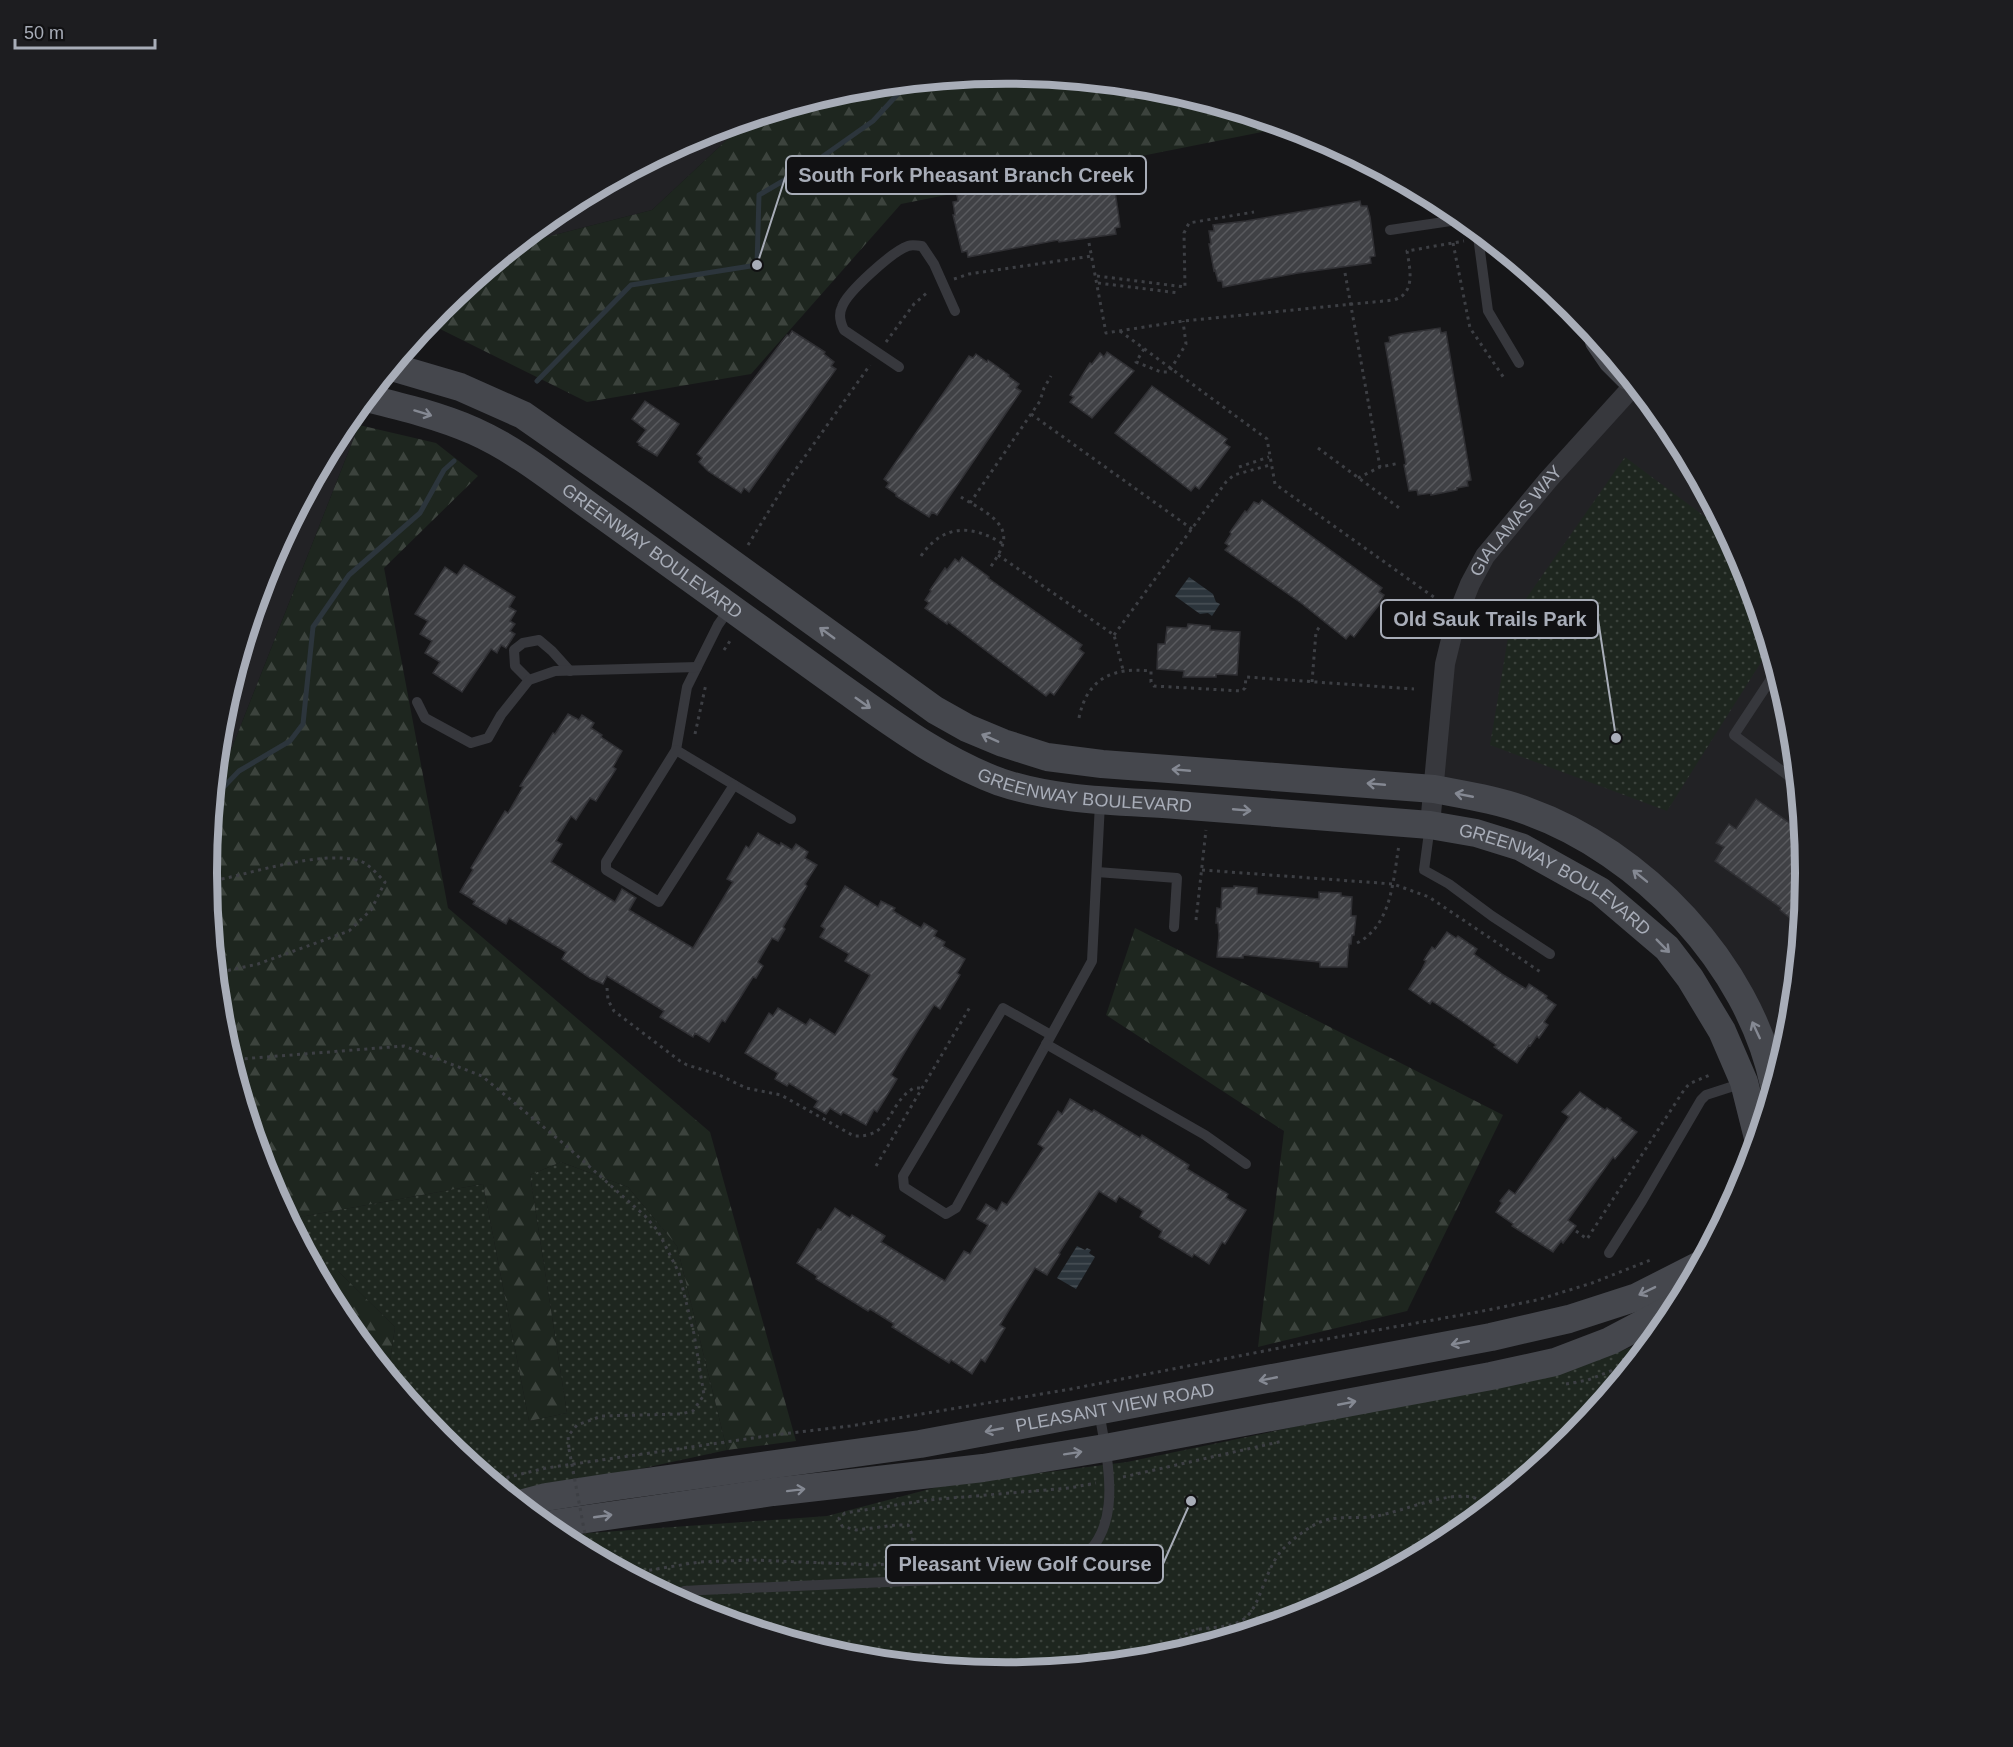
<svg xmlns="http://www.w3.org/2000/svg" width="2013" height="1747" viewBox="0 0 2013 1747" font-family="Helvetica,sans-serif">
  <defs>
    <pattern id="grass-dots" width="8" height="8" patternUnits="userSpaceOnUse" patternTransform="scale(1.5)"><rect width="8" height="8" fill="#1e261f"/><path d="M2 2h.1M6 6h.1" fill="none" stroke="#3c433d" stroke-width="1.8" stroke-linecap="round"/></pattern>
    <pattern id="forest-firs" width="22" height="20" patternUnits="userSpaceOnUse" patternTransform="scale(1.5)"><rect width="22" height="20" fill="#1e261f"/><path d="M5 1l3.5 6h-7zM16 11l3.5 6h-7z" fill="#3c433d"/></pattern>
    <pattern id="water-rules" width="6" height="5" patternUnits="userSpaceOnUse" patternTransform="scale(1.5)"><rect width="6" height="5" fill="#2c353c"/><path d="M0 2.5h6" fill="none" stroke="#485056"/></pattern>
    <pattern id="building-hatch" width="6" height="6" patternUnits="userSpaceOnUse" patternTransform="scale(1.5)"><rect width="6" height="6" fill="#404145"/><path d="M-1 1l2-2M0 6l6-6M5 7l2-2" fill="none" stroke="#595a5e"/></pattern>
  </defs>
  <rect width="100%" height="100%" fill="#161618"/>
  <!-- built -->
  <g fill="#222225">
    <polygon points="748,120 652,210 519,244 562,208 701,134"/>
    <polygon points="1635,384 1672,429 1746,568 1791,718 1806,874 1791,1030 1774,1085 1743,1003 1619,859 1434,789 1440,716 1470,584"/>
    <polygon points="373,391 359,425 215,791 222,717 268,567 342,429"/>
  </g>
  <!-- grass -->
  <g fill="url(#grass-dots)">
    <polygon points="1625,457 1727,533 1746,568 1770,648 1667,811 1490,745 1511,620"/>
    <polygon points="561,1162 628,1187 677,1246 727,1450 511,1497 441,1439 388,1375 395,1327 338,1271 316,1271 289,1219 483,1184 529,1421 567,1413 530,1175"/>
    <polygon points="1654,1339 1572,1439 1451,1539 1312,1613 1162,1658 1006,1673 850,1658 700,1612 561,1538 589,1533 827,1516 945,1485 1127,1462 1571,1369"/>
  </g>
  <!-- forest -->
  <g fill="url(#forest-firs)">
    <polygon points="1007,74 1163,89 1287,127 901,204 751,374 587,402 428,323 441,308 519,244 652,210 748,120 851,89"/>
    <polygon points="359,425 436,443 478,476 384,568 448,908 710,1132 796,1441 727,1450 677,1246 628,1187 561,1162 530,1175 567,1413 529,1421 483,1184 289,1219 267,1179 222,1029 207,873 215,791"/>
    <polygon points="1135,928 1503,1115 1407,1311 1258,1347 1284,1131 1106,1015"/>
    <polygon points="316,1271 338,1271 395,1327 388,1375 341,1318"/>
  </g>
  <!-- water -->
  <g fill="url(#water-rules)">
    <polygon points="1189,577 1213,594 1216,602 1220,604 1212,616 1208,613 1200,614 1175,596"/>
    <polygon points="1077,1246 1085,1250 1087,1248 1091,1250 1089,1253 1095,1257 1076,1289 1057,1278"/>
  </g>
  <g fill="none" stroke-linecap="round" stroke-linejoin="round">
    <!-- stream -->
    <g stroke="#2c353c" stroke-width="5">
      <polyline points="537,381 631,285 757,265 759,195 812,164 873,121 908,83"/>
      <polyline points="214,797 239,771 290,741 303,724 313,627 349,575 420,513 444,470 454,461"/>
    </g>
  </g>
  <!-- building -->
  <g fill="url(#building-hatch)" stroke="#303034" stroke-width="1.5">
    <polygon points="1104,170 1106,177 1111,176 1112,185 1114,185 1118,211 1120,227 1115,228 1116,234 1059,242 1058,240 968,257 967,251 962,252 953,215 955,215 953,202 958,201 957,195"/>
    <polygon points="1360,201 1361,206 1367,206 1370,217 1375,256 1370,257 1371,263 1298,273 1223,287 1222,281 1218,281 1215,270 1214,271 1209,244 1211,244 1209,231 1214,231 1213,225 1246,221"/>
    <polygon points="1440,328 1441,333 1446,332 1471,480 1467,481 1468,486 1457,488 1457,490 1431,495 1431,493 1418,495 1417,490 1409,491 1404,465 1406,464 1385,343 1390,342 1389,337 1400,334"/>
    <polygon points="792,331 825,352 824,354 834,362 831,366 836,369 749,492 744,488 741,493 708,471 699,462 702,458 697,454 787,335 789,336"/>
    <polygon points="1107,352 1134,371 1092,418 1070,402 1074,397 1070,395 1090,363 1092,364 1100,353 1104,357"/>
    <polygon points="976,354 987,362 988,360 1009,375 1008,376 1019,384 1016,388 1021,391 937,515 932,512 929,517 896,496 896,494 886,487 889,483 884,479 969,356 973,358"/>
    <polygon points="1152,386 1227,439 1224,443 1230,447 1199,489 1195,486 1191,491 1115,433"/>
    <polygon points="645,401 679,424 657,456 639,445 640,444 637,442 646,430 632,419"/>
    <polygon points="1262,500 1382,588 1379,592 1384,595 1378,606 1354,637 1350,634 1346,639 1301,603 1225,550 1229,546 1225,543 1231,534 1230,532 1245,511 1247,512 1254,502 1259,504"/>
    <polygon points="962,557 989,577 988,578 1082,645 1079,649 1084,653 1054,695 1050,692 1046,696 948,622 947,624 925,608 929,603 925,600 931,591 930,590 945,568 947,570 955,559 959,562"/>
    <polygon points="464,565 515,597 509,607 516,611 510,621 515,624 510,631 515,634 506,648 501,645 497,653 491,649 462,692 433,673 440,662 425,653 432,641 420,634 428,621 415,614 445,567 457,575"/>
    <polygon points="1188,624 1210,626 1210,630 1240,632 1237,675 1216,674 1216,677 1183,677 1184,671 1157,669 1158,644 1165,644 1167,627 1187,628"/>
    <polygon points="568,714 579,720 582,715 594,723 591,728 602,735 601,737 622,751 613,767 616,769 596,801 590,798 576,820 571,816 556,841 562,844 551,862 615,902 622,889 636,898 629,910 693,948 733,882 727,879 746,846 749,848 758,833 780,846 781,843 792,850 796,844 808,852 805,858 817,865 805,884 807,886 783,927 785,929 778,941 772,938 758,962 763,966 756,978 753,977 725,1022 722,1020 709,1042 695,1033 693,1037 660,1017 664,1011 607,976 603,984 590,978 562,959 566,952 509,918 506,924 473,904 475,901 460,892 473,870 471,868 505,811 508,813 523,787 520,786 553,733 555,734"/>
    <polygon points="1756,799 1802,832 1806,874 1801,927 1780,910 1781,908 1715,861 1724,847 1716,843 1729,824 1736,829"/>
    <polygon points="845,886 878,907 881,901 895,908 893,911 921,928 924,923 937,931 934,936 945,942 943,946 965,959 957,973 960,975 940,1009 934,1005 912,1040 891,1075 897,1079 877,1112 874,1110 866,1125 843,1112 841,1115 830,1108 826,1114 814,1107 818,1101 789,1083 787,1086 775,1079 778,1073 745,1053 769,1013 773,1016 778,1008 806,1025 810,1019 835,1035 870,975 845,961 849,954 820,937 825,929 821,926"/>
    <polygon points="1234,886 1257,888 1257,894 1295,897 1319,899 1319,892 1341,893 1341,896 1352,897 1351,916 1356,916 1354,935 1352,935 1351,944 1349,944 1347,967 1320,967 1320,962 1243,955 1243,958 1217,957 1219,935 1218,923 1216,923 1217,908 1221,909 1222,888 1234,888"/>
    <polygon points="1447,932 1456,938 1458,936 1477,949 1474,954 1505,976 1526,989 1529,984 1547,996 1546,998 1556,1005 1544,1022 1548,1025 1539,1038 1537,1036 1530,1046 1529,1045 1517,1063 1494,1047 1496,1045 1459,1019 1432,1001 1430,1004 1409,989 1421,971 1426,961 1424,960 1432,947 1435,949"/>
    <polygon points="1580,1092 1605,1110 1607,1108 1621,1118 1620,1120 1637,1132 1615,1159 1613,1157 1568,1220 1576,1226 1563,1243 1561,1241 1553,1252 1512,1226 1513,1224 1496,1212 1502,1203 1500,1201 1509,1190 1515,1194 1569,1117 1562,1112"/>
    <polygon points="1070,1099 1092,1112 1094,1110 1140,1138 1142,1135 1189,1165 1187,1169 1228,1194 1226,1198 1246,1210 1225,1244 1222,1242 1209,1264 1194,1254 1192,1257 1159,1237 1162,1231 1140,1217 1143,1211 1119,1196 1116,1202 1099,1191 1059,1253 1060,1254 1047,1275 1035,1268 1000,1325 1005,1328 985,1362 981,1359 972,1374 951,1360 949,1363 892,1327 894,1324 870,1309 868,1311 816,1279 817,1276 797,1263 818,1229 821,1230 835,1208 850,1218 852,1215 885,1236 881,1242 945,1281 964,1251 970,1254 988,1225 977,1219 986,1204 997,1211 1002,1202 1007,1205 1044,1148 1038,1144 1058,1111 1062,1114"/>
  </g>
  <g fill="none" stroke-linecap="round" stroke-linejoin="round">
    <!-- path -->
    <g stroke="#3d3f44" stroke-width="3" stroke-dasharray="3 4.5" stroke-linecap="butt">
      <path d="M1089,243L1106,333L1183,321L1394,300C1416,293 1410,269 1407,251L1464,241"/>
      <polyline points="1453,243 1470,328 1504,378"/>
      <polyline points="1345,273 1380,467"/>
      <polyline points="1097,276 1185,287 1184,233 1189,223 1254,212"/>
      <polyline points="954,279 969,274 1092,256"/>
      <polyline points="1098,283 1179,293"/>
      <polyline points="1120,331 1267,439 1275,484 1435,598"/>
      <polyline points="886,342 914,304 929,291"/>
      <polyline points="1144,349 1136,362 1161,372 1169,372 1186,344 1183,321"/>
      <polyline points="1031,414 1192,529"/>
      <polyline points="1318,448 1402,510"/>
      <polyline points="1239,467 1269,457"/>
      <polyline points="1358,478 1380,467 1400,463"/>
      <path d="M961,497C976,507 1009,520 1003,543C1001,552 995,560 990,568"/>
      <polyline points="970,503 1040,401 1044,388 1051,376"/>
      <polyline points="748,545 786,483 870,365"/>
      <polyline points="998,555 1114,635 1123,670"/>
      <path d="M921,556C943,524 972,524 1003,544"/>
      <polyline points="1114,635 1226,482 1234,475 1270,465"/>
      <polyline points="724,650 732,638"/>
      <polyline points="1312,682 1316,632 1320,626"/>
      <path d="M1079,718C1087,678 1113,667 1151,671V682L1154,686L1242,691L1245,688L1246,677L1414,689"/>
      <polyline points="695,734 706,684"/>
      <polyline points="1202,870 1393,884 1429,897 1542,973"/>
      <path d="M207,882C248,875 321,849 360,861C368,863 378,875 385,882L371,910L349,931L258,964L216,973"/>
      <polyline points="1196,920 1206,830"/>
      <path d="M1357,943C1392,925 1393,880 1399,845"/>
      <path d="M607,988L608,1000L614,1011L680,1061L687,1065L717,1074L746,1088L781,1095L854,1136C893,1138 887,1103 914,1088H922"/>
      <polyline points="233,1067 241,1059 404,1046 482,1076 564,1144 645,1216 658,1231 679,1273 694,1334 704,1395 693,1411 681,1414 602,1416 577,1425 568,1436 569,1449"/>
      <polyline points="876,1166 970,1007"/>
      <polyline points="1576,1231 1587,1239 1684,1090 1689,1084 1712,1074"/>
      <polyline points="1566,1384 1588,1380 1636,1361"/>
      <polyline points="1123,1477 1283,1441"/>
      <polyline points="492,1481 546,1468 774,1435 850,1426 1071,1389 1310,1342 1478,1312 1537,1300 1592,1283 1653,1259"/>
      <polyline points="627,1574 699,1562 752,1560 875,1565 896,1563 909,1555 913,1537 908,1525 896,1525 856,1530 842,1526 839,1518 845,1513 928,1500 1069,1488 1096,1483"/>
      <path d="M1175,1654C1180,1615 1222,1637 1245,1618C1260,1607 1265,1569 1282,1550C1292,1540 1305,1529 1318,1523C1336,1514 1358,1520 1377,1516C1403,1511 1446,1492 1471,1497C1478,1498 1485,1503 1492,1505"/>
    </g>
    <!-- lane -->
    <g stroke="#37383d" stroke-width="10">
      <polyline points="1477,229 1488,311 1519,363"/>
      <polyline points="1390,230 1464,219"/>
      <path d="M899,367L844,330C840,322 838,315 842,307C847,292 893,251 908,246C913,244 917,246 922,246L934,264L955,311"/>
      <polyline points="730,608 718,625 687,687 676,750 791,819"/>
      <polyline points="1777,670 1734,735 1798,783"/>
      <polyline points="529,680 515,666 514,650 523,643 539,640 552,651 570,671"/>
      <polyline points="417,702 425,718 471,743 488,738 501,715 529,680 555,671 697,667"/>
      <polyline points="676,750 606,862 606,870 659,902 734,785"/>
      <polyline points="1430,825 1424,870 1449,884 1492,916 1550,954"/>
      <polyline points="1097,872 1177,878 1174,927"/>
      <polyline points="1051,1035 1003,1008 903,1176 904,1187 946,1214 956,1208 1092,961 1100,803"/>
      <polyline points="1046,1044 1205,1135 1246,1164"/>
      <polyline points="1609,1253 1642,1201 1701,1100 1706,1095 1743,1083"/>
      <path d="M670,1597L684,1591L702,1590L1025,1576C1039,1574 1053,1573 1066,1567C1128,1540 1108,1463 1099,1412"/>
    </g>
    <!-- street -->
    <path stroke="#37383d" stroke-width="20" id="s1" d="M1430,825L1445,664L1456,619L1470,584L1485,556L1548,480L1635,384"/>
    <!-- secondary -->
    <g stroke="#45474d" stroke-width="28">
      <polyline points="1599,341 1612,360 1628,376"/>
      <path d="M392,367L460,387L523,415L643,499L935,710L967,728L1003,743L1047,757L1102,764L1434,789C1465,795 1498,800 1527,811C1642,852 1749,964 1774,1085"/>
      <path id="s2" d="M366,398C403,407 440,416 474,431C519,451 558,484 598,512C678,569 758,628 838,685C889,721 940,760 1000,782C1056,801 1118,801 1176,805C1260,811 1345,818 1430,825L1476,833L1521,847L1600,891L1667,948L1690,978L1722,1031L1744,1082L1758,1138"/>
      <path id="s3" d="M520,1504L546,1497L611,1487L920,1444L1491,1337L1569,1319L1637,1297L1700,1265"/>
      <polyline points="545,1525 773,1492 983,1468 1105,1448 1491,1376 1555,1362 1610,1341 1667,1311 1676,1309"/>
    </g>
    <!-- path-bridge -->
    <polyline stroke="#3d3f44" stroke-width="3" stroke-dasharray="3 4.5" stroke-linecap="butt" points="569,1449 584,1529 590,1554"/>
  </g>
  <!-- one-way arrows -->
  <defs><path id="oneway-shaft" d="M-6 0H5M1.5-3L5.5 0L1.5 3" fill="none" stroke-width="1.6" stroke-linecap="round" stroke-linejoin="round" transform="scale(1.5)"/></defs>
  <g stroke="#858993">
    <use href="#oneway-shaft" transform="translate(423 413) rotate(17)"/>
    <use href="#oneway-shaft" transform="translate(827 633) rotate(-144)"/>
    <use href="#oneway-shaft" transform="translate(863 703) rotate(35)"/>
    <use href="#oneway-shaft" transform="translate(990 738) rotate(-156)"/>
    <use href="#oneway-shaft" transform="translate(1181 770) rotate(-175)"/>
    <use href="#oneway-shaft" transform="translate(1376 784) rotate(-175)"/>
    <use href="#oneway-shaft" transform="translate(1464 795) rotate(-169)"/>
    <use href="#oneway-shaft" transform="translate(1242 810) rotate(5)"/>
    <use href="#oneway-shaft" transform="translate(1640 876) rotate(-141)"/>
    <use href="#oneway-shaft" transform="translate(1663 946) rotate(45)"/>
    <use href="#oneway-shaft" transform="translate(1756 1030) rotate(-115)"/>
    <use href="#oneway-shaft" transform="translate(1647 1291) rotate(154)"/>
    <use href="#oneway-shaft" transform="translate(1460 1343) rotate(169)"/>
    <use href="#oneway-shaft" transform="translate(1268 1379) rotate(169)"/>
    <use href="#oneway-shaft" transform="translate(1347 1403) rotate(-11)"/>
    <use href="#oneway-shaft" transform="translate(994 1430) rotate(169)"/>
    <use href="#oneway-shaft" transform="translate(1073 1453) rotate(-9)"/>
    <use href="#oneway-shaft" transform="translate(796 1490) rotate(-7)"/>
    <use href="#oneway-shaft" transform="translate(603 1516) rotate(-8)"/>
  </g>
  <g text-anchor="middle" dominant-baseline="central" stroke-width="4.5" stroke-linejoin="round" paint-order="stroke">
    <!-- street labels -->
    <g font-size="18" fill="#a8adb8" stroke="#111113">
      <text stroke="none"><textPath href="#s1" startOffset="324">GIALAMAS WAY</textPath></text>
      <text stroke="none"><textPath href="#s2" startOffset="328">GREENWAY BOULEVARD</textPath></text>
      <text stroke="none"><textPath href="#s2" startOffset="832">GREENWAY BOULEVARD</textPath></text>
      <text stroke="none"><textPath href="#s2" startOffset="1318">GREENWAY BOULEVARD</textPath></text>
      <text stroke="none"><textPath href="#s3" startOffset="603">PLEASANT VIEW ROAD</textPath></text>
    </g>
  </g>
  <!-- crop -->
  <path d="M0 0H2013V1747H0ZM217 873a789 789 0 1 1 1578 0a789 789 0 1 1-1578 0Z" fill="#1d1d20" fill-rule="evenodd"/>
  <path fill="none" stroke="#a8adb8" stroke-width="8" d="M217 873a789 789 0 1 1 1578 0a789 789 0 1 1-1578 0Z"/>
  <!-- callouts -->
  <path fill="none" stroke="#a8adb8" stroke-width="2" d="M757 265L786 175M1616 738L1598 619M1191 1501L1163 1564"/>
  <g fill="#a8adb8" stroke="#111113" stroke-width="2">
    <circle cx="757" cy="265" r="6"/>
    <circle cx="1616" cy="738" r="6"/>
    <circle cx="1191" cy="1501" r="6"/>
  </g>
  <g fill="#111113" stroke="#a8adb8" stroke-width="2">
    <rect x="786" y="156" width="360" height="38" rx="6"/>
    <rect x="1381" y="600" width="217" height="38" rx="6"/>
    <rect x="886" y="1545" width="277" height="38" rx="6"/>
  </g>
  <g font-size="20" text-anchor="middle" font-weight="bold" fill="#a8adb8">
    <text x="966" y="182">South Fork Pheasant Branch Creek</text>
    <text x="1490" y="626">Old Sauk Trails Park</text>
    <text x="1025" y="1571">Pleasant View Golf Course</text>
  </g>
  <!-- scale -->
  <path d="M15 39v9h140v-9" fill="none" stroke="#a8adb8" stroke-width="3"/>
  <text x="24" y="39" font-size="18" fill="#a8adb8" stroke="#111113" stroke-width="4.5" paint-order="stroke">50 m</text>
</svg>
